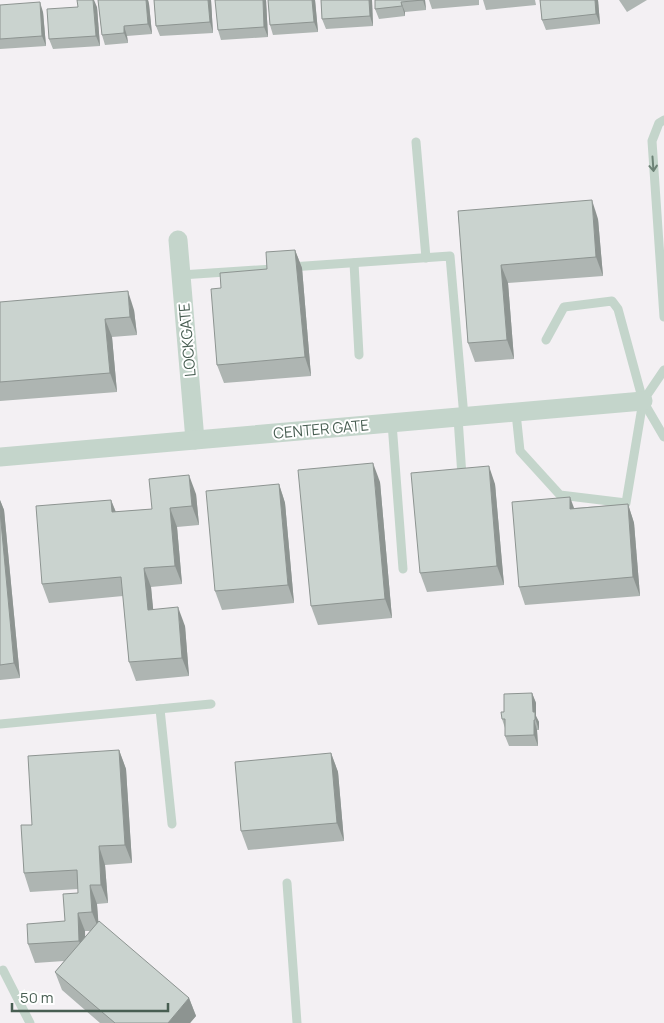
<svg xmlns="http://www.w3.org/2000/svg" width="664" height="1023" viewBox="0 0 664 1023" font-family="Manrope,sans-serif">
  <rect width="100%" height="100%" fill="#f3f0f3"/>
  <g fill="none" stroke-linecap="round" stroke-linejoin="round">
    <!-- service -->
    <g stroke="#c4d5cb" stroke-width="9">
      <polyline points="664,120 659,123 652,141 664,317"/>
      <polyline points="416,142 426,258"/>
      <polyline points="354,263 359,355"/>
      <polyline points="291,267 450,256 464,417"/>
      <polyline points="181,275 273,269"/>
      <polyline points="546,340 564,307 612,301 618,309 643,401 664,437"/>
      <polyline points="516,413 520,451 560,495 626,503 643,401 664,370"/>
      <polyline points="458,418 462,476"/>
      <polyline points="392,423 403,569"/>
      <polyline points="160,709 172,824"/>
      <polyline points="0,724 211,704"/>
      <polyline points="287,883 297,1023"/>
      <polyline points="3,970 30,1023"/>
    </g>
    <!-- minor -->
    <g stroke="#c4d5cb" stroke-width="19">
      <polyline points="178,240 195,440"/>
      <polyline points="0,457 643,401"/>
    </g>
  </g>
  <!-- wall -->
  <g fill="#aeb5b2" fill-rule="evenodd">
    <polygon points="98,0 148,0 149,4 152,34 127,36 128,43 105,45 102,35"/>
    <polygon points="154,0 211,0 213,33 160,36 156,26"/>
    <polygon points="266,0 268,37 221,40 218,30"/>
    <polygon points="268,0 315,0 318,32 273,35 270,25"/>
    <polygon points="321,0 372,0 373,26 326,29 322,19"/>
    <polygon points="375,0 425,0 426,10 405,12 405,16 379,19 375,9"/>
    <polygon points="429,0 479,0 479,5 432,9"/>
    <polygon points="483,0 535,0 536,5 486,10"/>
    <polygon points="540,0 598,0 600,24 546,30 542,20"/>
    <polygon points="619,0 647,0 627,12"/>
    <polygon points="0,5 43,12 46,46 0,49"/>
    <polygon points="78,7 97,7 100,46 53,49 49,39"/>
    <polygon points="458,211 598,219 603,276 508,283 514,359 475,362 468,343"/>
    <polygon points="295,250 302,268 311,376 224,383 217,365 221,288 267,269"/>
    <polygon points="0,302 134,310 137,335 112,337 117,392 0,401"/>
    <polygon points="380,482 392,618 318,625 311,606"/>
    <polygon points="279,484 285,503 294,603 222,610 215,591"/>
    <polygon points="495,484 504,585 427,592 420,573"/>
    <polygon points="196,494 199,525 177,527 182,584 151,587 153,609 185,626 189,676 136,681 129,662 123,596 49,603 42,584 111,500 116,512 152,509"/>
    <polygon points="0,500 4,510 20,678 0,680"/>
    <polygon points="628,504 634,523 640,596 525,605 519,587 574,508"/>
    <polygon points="532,693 536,703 536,716 539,722 539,730 537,730 538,746 509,746 505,736 505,728 502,719 504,712"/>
    <path d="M119,750L126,769L132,863L105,865L108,903L97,904L98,922L189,998L196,1016L190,1023H100L62,990L55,972L64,961L35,963L28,944L65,921L78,893V889L30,892L24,873L32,825ZM85,931H90L85,937Z"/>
    <polygon points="331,753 338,772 344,841 248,850 241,831"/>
  </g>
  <!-- shaded-wall -->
  <g fill="#8d9491">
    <polygon points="93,0 94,0 97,7 100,46 96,36"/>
    <polygon points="146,0 148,0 149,4 152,34 148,24"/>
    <polygon points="208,0 211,0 213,33 210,22"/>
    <polygon points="263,0 266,0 268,37 264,27"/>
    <polygon points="312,0 315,0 318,32 314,22"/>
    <polygon points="369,0 372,0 373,26 370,16"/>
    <polygon points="423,0 425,0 426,10"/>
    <polygon points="595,0 598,0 600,24 596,14"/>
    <polygon points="40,2 43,12 46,46 42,36"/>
    <polygon points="401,2 405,12 405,16 402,6"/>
    <polygon points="124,26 127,36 128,43 124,33"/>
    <polygon points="592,200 598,219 603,276 596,257"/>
    <polygon points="295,250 302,268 311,376 305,357"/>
    <polygon points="501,265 508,283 514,359 507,340"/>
    <polygon points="128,291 134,310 137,335 130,317"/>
    <polygon points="105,319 112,337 117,392 110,373"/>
    <polygon points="373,463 380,482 392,618 385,599"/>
    <polygon points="489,466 495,484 504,585 497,566"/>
    <polygon points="189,475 196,494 199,525 192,506"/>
    <polygon points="279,484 285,503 294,603 288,585"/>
    <polygon points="570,497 577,516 570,509"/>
    <polygon points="0,500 4,510 20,678 14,663 0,511"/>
    <polygon points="111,500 118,518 112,512"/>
    <polygon points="628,504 634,523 640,596 633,577"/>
    <polygon points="170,508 177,527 182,584 175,566"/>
    <polygon points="144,568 151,587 155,628 148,610"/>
    <polygon points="178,607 185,626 189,676 182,658"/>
    <polygon points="532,693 536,703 536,716 539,722 539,730 533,712"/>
    <polygon points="534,720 537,730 538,746 534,735"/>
    <polygon points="119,750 126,769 132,863 125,845"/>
    <polygon points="331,753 338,772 344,841 337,823"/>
    <polygon points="99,846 105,865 108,903 101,885"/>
    <polygon points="90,885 97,904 99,930 92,912"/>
    <polygon points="78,913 85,931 86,960 79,941"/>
    <polygon points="189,998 196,1016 190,1023 168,1023"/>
  </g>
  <!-- building -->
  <g fill="#cad3cf" stroke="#8d9491">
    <polygon points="77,0 93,0 96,36 49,39 47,9 78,7"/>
    <polygon points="98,0 146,0 148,24 124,26 124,33 102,35"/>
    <polygon points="154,0 208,0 210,22 156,26"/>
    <polygon points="215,0 263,0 264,27 218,30"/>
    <polygon points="268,0 312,0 314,22 270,25"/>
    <polygon points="321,0 369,0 370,16 322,19"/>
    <polygon points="375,0 423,0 401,2 402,6 375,9"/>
    <polygon points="540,0 595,0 596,14 542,20"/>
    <polygon points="40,2 42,36 0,39 0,5"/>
    <polygon points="592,200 596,257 501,265 507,340 468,343 458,211"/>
    <polygon points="295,250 305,357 217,365 211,289 221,288 220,273 267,269 266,252"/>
    <polygon points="128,291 130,317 105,319 110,373 0,382 0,302"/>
    <polygon points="373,463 385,599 311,606 298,470"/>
    <polygon points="489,466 497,566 420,573 411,473"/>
    <polygon points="189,475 192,506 170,508 175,566 144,568 148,610 178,607 182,658 129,662 121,577 42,584 36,506 111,500 112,512 152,509 149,479"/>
    <polygon points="279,484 288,585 215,591 206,491"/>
    <polygon points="570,497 570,509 628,504 633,577 519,587 512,502"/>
    <polygon points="0,511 14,663 0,665"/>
    <polygon points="532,693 533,712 535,712 535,720 534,720 534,735 505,736 505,719 502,719 501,712 504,712 504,694"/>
    <polygon points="119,750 125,845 99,846 101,885 90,885 92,912 78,913 79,941 28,944 27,924 65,921 63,894 78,893 77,870 24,873 21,825 32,825 28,756"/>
    <polygon points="331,753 337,823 241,831 235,762"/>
    <polygon points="99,921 189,998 168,1023 115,1023 55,972"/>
  </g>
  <!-- one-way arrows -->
  <defs><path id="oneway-shaft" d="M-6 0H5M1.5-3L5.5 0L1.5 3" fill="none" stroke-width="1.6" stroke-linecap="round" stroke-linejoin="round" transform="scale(1.25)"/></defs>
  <use stroke="#6d8276" href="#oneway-shaft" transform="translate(653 164) rotate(86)"/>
  <g text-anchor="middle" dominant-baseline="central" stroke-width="4" stroke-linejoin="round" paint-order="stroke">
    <!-- street labels -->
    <g font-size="15" fill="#485e52" stroke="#fff">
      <text transform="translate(187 340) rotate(-95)">LOCKGATE</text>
      <text transform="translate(321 429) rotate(-5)">CENTER GATE</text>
    </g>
  </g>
  <!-- scale -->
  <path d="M12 1003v8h156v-8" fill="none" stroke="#485e52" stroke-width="2.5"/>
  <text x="20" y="1003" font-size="15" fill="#485e52" stroke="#ffffff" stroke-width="4" paint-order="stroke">50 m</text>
</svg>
